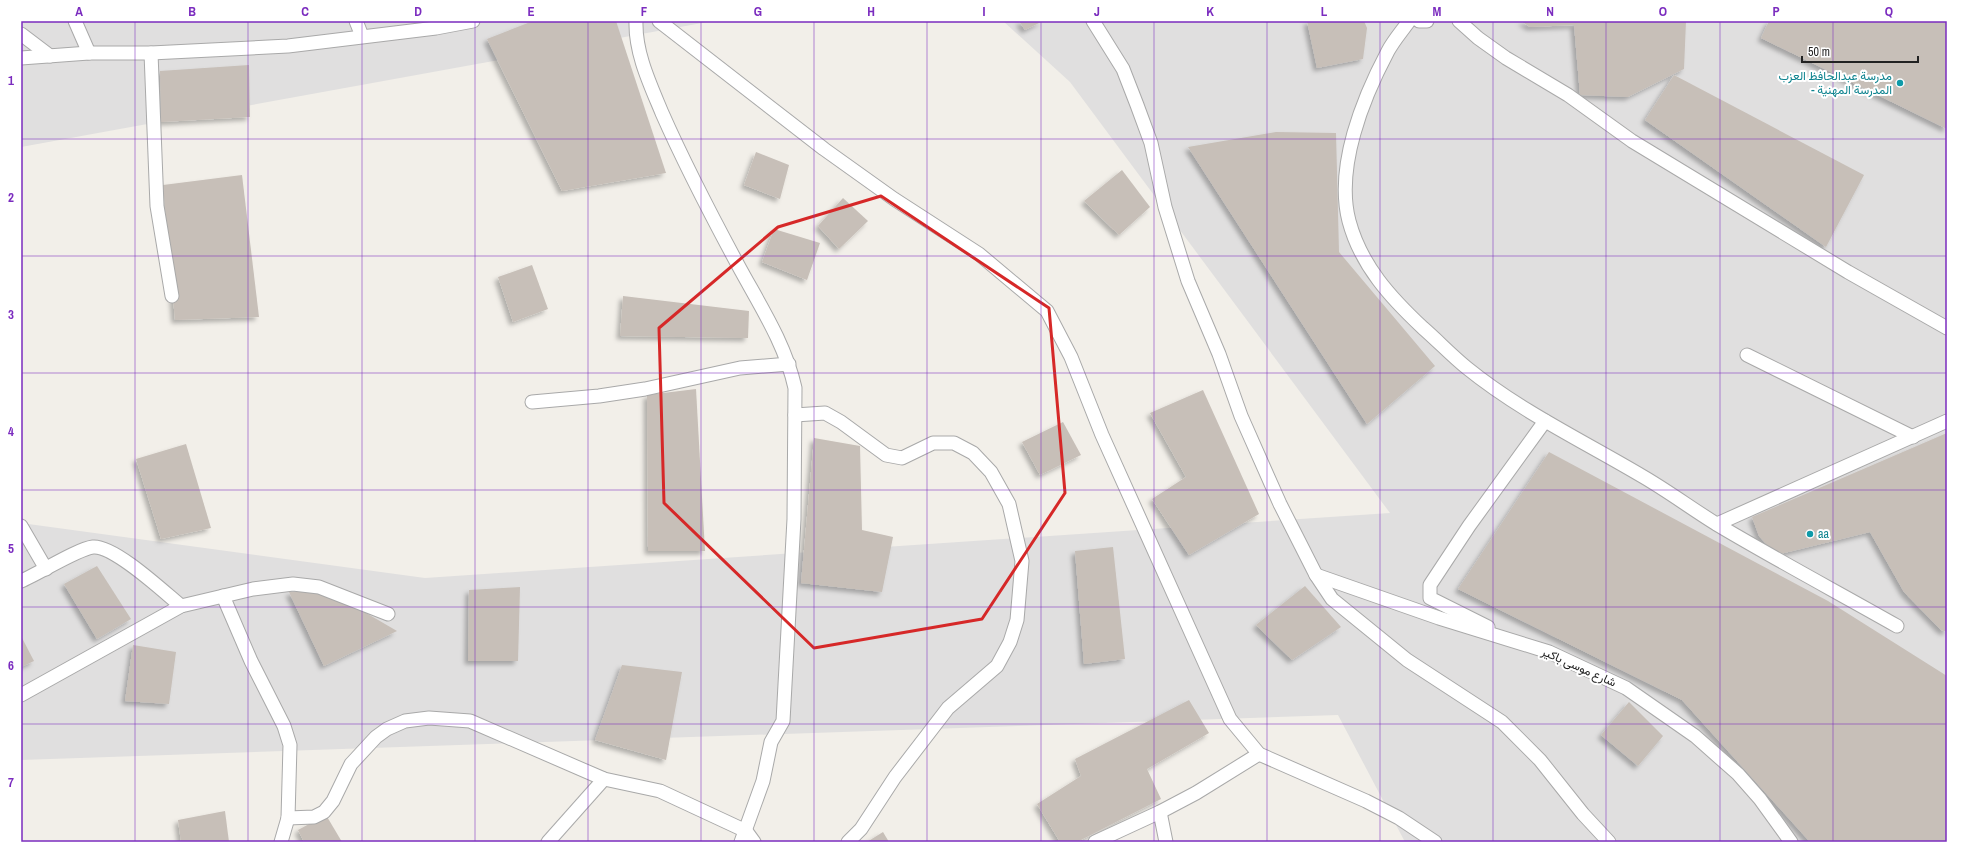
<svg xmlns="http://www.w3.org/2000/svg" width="1968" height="863" viewBox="0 0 1968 863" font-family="'Archivo Narrow',Vazirmatn,sans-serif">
  <defs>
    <filter id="shadow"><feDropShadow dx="-3.5" dy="3.5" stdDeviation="2" flood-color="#0004"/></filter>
  </defs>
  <rect width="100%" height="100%" fill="#f2efe9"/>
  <!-- residential -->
  <g fill="#e0dfdf">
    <polygon points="21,21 713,21 21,147"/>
    <polygon points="1003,21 1947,21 1947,842 1405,842 1338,715 21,760 21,523 425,578 1390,513 1070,82"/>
  </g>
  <!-- building -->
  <g fill="#c7bfb8" filter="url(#shadow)">
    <polygon points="533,21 616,21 666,173 562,191 487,39"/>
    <polygon points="1019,21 1043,21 1025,30"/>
    <polygon points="1307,21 1364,21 1367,28 1363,59 1317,68"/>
    <polygon points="1521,21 1686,21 1684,69 1628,97 1580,95 1574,25 1530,27"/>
    <polygon points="1769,21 1947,21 1947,129 1761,38"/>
    <polygon points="249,65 250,117 161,122 160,71"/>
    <polygon points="1674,75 1864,175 1826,247 1645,120"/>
    <polygon points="1276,132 1336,133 1339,252 1435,366 1367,424 1188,147"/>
    <polygon points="756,152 789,165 780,199 744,185"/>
    <polygon points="1122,170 1150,207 1119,235 1084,201"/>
    <polygon points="242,175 259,317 175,320 163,185"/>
    <polygon points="843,198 868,221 839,249 818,226"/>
    <polygon points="774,229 820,243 807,280 762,262"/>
    <polygon points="532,265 548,309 513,322 498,277"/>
    <polygon points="623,296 749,311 748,338 620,336"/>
    <polygon points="696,389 705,551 648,551 647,395"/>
    <polygon points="1203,390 1259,514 1189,555 1152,499 1186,477 1150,413"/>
    <polygon points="1063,422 1081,455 1040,475 1022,442"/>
    <polygon points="1947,433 1947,632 1941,630 1904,592 1870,532 1776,555 1759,536 1752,517"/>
    <polygon points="814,438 860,446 862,530 893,537 882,592 801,583"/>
    <polygon points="186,444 211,528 161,539 136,459"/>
    <polygon points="1549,452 1828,601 1947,676 1947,842 1810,842 1682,700 1458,589"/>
    <polygon points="1113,547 1125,659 1084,664 1075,551"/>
    <polygon points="97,566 131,619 97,639 64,584"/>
    <polygon points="1305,586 1341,627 1292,660 1256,625"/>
    <polygon points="520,587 518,661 468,661 469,590"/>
    <polygon points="316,590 349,603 397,631 324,666 289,592"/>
    <polygon points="21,636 34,661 21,667"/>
    <polygon points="133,645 176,652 169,704 125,701"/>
    <polygon points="622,665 682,672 666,760 595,740"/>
    <polygon points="1189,700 1209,733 1147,769 1161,799 1077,842 1060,842 1037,804 1081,776 1075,759"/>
    <polygon points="1629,702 1663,736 1638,766 1601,735"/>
    <polygon points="225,811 229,842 181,842 178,820"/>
    <polygon points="326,815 342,842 304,842 298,830"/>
    <polygon points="883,832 889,842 867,842"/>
  </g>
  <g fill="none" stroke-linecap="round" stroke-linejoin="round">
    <defs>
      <g id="minor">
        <polyline points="75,21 89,53"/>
        <polyline points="356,21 362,36"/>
        <path d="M636,21C635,53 650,84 662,113C685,165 711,215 738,265C759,304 785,343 795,388L794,519L783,721L771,742L763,781L741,842"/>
        <polyline points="659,21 824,149 894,199 979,254 1047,311 1071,357 1102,435 1230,719 1259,754 1366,801 1399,818 1435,842"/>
        <polyline points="1093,21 1123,69 1137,105 1151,143 1165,207 1188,281 1219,354 1241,416 1280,504 1316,575 1332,599 1407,660 1502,722 1540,760 1583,814 1609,842"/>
        <path d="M1409,21C1402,31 1394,40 1388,51C1363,98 1335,167 1349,221C1361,266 1391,298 1423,328C1438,341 1452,356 1467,368C1520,411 1583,441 1642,476C1668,491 1692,509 1718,525C1777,560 1837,592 1897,626"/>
        <polyline points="1419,21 1427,21"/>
        <polyline points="1459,21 1478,38 1506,58 1568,95 1632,141 1848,272 1947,328"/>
        <polyline points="21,34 50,56"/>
        <polyline points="151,53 157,206 172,296"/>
        <polyline points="21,58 89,53 151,53 288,46 436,28 473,21"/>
        <polyline points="1747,355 1913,437"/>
        <polyline points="532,402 599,396 645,389 740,368 789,364"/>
        <polyline points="795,415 825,413 841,422 886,455 902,458 933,443 954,443 973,453 991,472 1009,504 1022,561 1017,620 1010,642 997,666 948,708 895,777 861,829 848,842"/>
        <polyline points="1717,524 1947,421"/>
        <polyline points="21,526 46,569"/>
        <polyline points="1316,575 1439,618 1549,652 1626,688 1695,736 1738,774 1760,799 1791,842"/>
        <path d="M21,581C38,574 77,549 93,547C114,545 164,592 181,606"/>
        <polyline points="223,596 251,661 284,726 290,745 288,818 281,842"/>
        <polyline points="1488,627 1430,598 1430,585 1469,526 1545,421"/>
        <polyline points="21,695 181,606 253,589 293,584 319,587 388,614"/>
        <polyline points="1160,812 1166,842"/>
        <polyline points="288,818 314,817 324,812 333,801 351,764 376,737 387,729 405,721 429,718 470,721 604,779 660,791 746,831 754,842"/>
        <polyline points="548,842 604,779"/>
        <polyline points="1095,842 1160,812 1196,793 1259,754"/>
      </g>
    </defs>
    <!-- minor casing -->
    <use href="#minor" stroke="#a9a9a9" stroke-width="15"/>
    <!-- minor -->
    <use href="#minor" stroke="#fff" stroke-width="13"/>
  </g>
  <!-- marked area -->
  <path fill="none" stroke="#d62828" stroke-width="3" stroke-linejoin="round" d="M881,196L1049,308L1065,493L982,619L814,648L664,503L659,328L778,227Z"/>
  <!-- grid -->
  <path fill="none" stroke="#7b2cbf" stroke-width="1" stroke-opacity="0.55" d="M135,21V842M248,21V842M362,21V842M475,21V842M588,21V842M701,21V842M814,21V842M927,21V842M1041,21V842M1154,21V842M1267,21V842M1380,21V842M1493,21V842M1606,21V842M1720,21V842M1833,21V842M21,139H1947M21,256H1947M21,373H1947M21,490H1947M21,607H1947M21,724H1947"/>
  <!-- markers -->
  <g fill="#0f9aa8" stroke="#fff" stroke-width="1.5">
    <circle cx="1900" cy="83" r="4"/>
    <circle cx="1810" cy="534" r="4"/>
  </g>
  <g text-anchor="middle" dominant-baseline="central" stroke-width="4" stroke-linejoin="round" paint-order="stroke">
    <!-- culture labels -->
    <g font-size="12" fill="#0d838f" stroke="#fff" text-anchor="end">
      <text x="1892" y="76">مدرسة عبدالحافظ العزب<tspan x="1892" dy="14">- المدرسة المهنية</tspan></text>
      <text x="1818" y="534" text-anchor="start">aa</text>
    </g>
    <!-- street labels -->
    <g font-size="12" fill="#222" stroke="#fff">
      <text transform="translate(1579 667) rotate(24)">شارع موسى باكير</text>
    </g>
  </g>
  <!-- border -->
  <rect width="1968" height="863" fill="none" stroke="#ffffff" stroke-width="44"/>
  <!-- scale -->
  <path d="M1802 56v6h116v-6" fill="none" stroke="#222222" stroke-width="2"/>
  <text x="1808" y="56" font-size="12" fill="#222222" stroke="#ffffff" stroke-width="3" paint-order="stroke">50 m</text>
  <rect x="22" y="22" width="1924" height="819" fill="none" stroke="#7b2cbf" stroke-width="1.5"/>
  <g font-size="13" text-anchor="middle" font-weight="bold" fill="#7b2cbf">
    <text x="79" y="16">A</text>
    <text x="192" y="16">B</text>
    <text x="305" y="16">C</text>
    <text x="418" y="16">D</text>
    <text x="531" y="16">E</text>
    <text x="644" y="16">F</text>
    <text x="758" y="16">G</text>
    <text x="871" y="16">H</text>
    <text x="984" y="16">I</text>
    <text x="1097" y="16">J</text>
    <text x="1210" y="16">K</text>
    <text x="1324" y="16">L</text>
    <text x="1437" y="16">M</text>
    <text x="1550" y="16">N</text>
    <text x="1663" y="16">O</text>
    <text x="1776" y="16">P</text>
    <text x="1889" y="16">Q</text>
    <text x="11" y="85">1</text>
    <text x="11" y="202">2</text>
    <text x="11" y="319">3</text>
    <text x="11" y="436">4</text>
    <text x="11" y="553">5</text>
    <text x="11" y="670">6</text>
    <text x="11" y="787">7</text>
  </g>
</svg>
